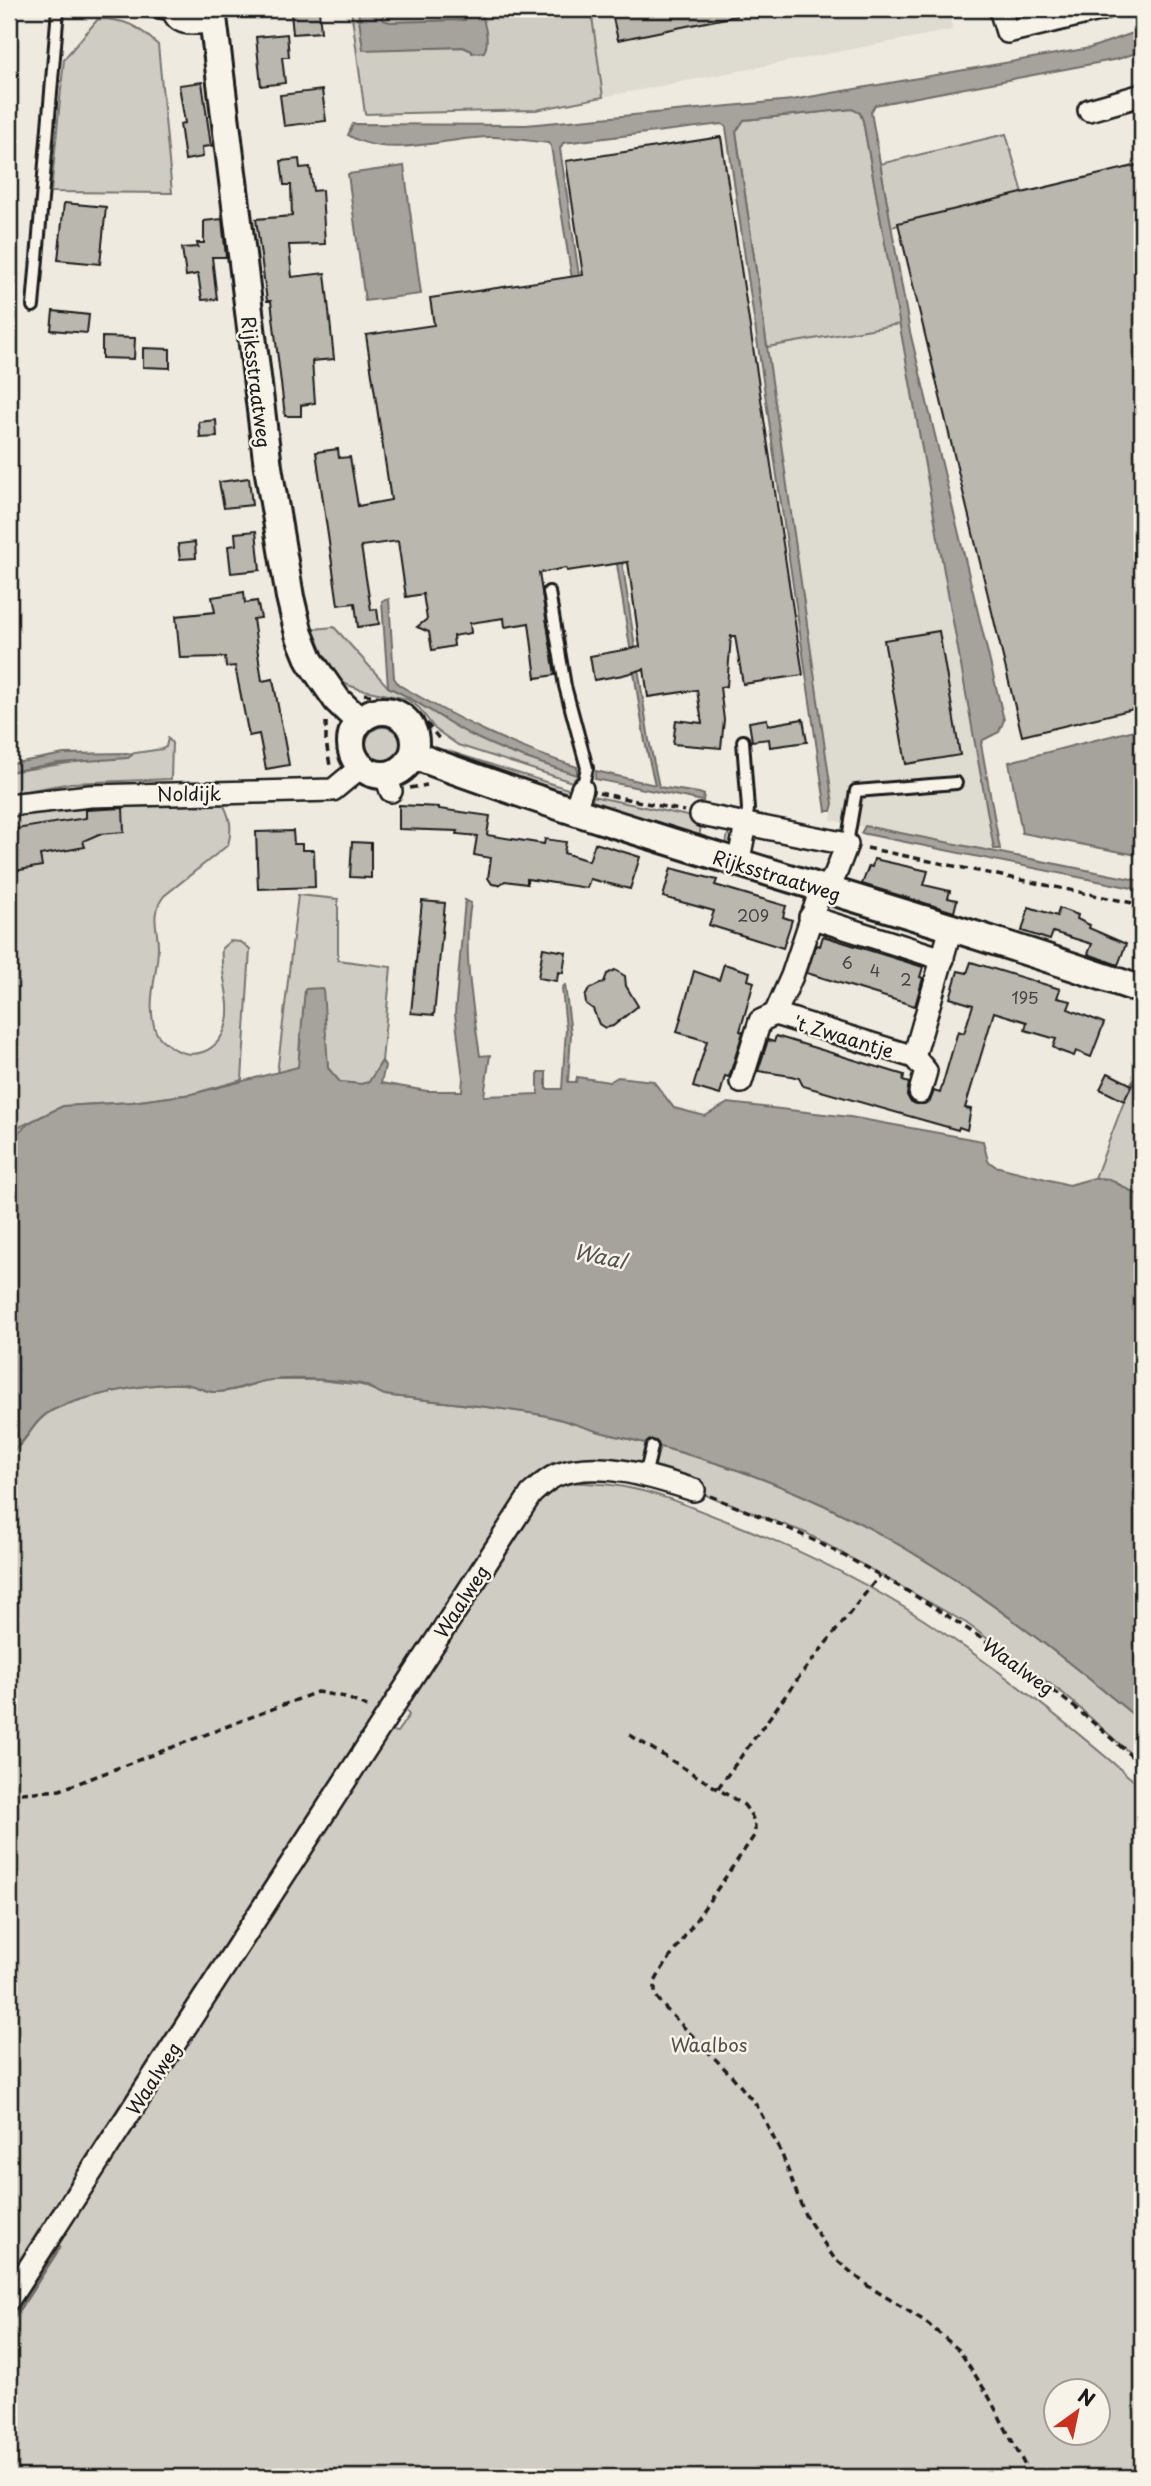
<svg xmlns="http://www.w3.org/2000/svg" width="1151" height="2486" viewBox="0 0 1151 2486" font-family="'Playpen Sans',sans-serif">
  <rect width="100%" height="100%" fill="#eeeae0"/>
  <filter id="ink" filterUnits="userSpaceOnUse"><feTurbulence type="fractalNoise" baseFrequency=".0143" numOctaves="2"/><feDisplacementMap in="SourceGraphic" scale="14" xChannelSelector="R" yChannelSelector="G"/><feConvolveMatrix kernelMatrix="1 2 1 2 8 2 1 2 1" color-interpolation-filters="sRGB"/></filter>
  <g filter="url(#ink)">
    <!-- built -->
    <g fill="#dedbd1">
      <polygon points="591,9 949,9 952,30 603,97"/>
      <polygon points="900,324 994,849 991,855 831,820 833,804 767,347"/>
    </g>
    <!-- green -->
    <g fill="#cfccc3" stroke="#767470" stroke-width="2" fill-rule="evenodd">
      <polygon points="351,9 358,9 363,49 463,47 472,51 483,19 481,9 591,9 603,97 536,110 365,114"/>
      <polygon points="382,9 464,9 465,20 390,22 383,20"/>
      <path d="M98,19C126,19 138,26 158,45L172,193L51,192L64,59Z"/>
      <polygon points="853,109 860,113 863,121 900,324 767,347 736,131 744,120"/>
      <polygon points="1006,134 1023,193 891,227 880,164"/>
      <polygon points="334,627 388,687 409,696 506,751 577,775 575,783 458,745 435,729 419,708 407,699 359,689 348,685 338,679 329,668 311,635 314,629"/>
      <circle cx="383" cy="744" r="17"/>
      <polygon points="168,738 172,743 171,779 71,783 9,794 9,772 162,749 166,747"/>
      <polygon points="445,750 571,790 571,793 567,796 443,757"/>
      <polygon points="592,796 702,819 699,838 726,844 729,830 735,831 736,833 732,844 717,848 594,808"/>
      <path d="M221,800C230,816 233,827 228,845L164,896C149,916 158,925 158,947C158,975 145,1003 156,1032C158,1036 162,1040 166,1043C190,1064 220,1053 227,1022C232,998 219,973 222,948L230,941L241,942L250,949L242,1080L192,1094L132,1102L63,1106L9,1132V812L50,805Z"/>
      <polygon points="298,895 338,899 338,960 391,967 382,1061 369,1082 361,1084 340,1082 328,1069 327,1058 300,1035 299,1067 277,1074"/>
      <polygon points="1140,1071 1142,1072 1142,1197 1109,1179 1095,1178 1131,1083"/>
      <path d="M266,1380H319L362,1385L385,1395C437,1402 490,1406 542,1415C565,1419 586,1429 608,1434C664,1447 717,1461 770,1482C910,1536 1028,1627 1142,1722V1764L1064,1694L966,1623L806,1533L653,1475L592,1461L552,1463L534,1475L517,1494L9,2276V1454C28,1443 33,1419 54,1409C86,1396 148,1382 182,1384C193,1384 203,1391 213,1392C231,1393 250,1385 266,1380Z"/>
      <path d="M560,1482C581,1483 603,1483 624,1487C660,1493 695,1509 729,1522C796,1548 864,1581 924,1620C1001,1670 1073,1727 1142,1788V2477H9V2318L381,1744L391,1731L397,1732L409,1715L403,1707L539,1502L549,1489ZM1056,2392H1098V2434H1056Z"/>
    </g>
    <!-- water -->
    <g fill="#a6a39d" stroke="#6f6d69" stroke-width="2">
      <path d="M358,9H382L383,20L390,22L465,20L464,9H481C483,22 491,40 484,52L472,53V51L463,47L363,50Z"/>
      <path d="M1142,30V51L1118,59L875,105L871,112L910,332L1004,720L999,732L983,740L981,744L1000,849H994L863,121L860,113L852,109L744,120L736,132L833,804L831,811H826L726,127L722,124L563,143L560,149L649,740L659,787L699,793L704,795L703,801L595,779L596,771L655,785L645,742L551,146L548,143C530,141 512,138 493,137C448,136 389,161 348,135L353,124L526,125L792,100L1090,48Z"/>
      <polygon points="404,166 421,294 365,301 348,174"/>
      <path d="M389,599L394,678L399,685C459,720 511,746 577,767V775C540,763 503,752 469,734C441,719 417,700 388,687L382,601Z"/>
      <polygon points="1142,728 1142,856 1022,833 1009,762"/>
      <polygon points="128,753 132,755 128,758 58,763 9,772 9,764 64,754"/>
      <polygon points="865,826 1142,881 1142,890 861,833"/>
      <path d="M465,900L471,903C462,952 473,1006 480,1056L490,1055L484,1096L538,1094V1072H546V1089H562L566,1029L562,988L565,985L571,1034L568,1082H576L577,1077L609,1082L618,1077L653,1081L674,1108L705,1116L728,1103L850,1117L983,1141L988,1161L995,1166L1069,1185L1094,1178L1109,1179L1142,1197V1722C1028,1627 910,1536 770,1482C717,1461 664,1447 608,1434C586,1429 565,1419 542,1415C490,1406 437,1402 385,1395C377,1392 369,1386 361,1384C338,1379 288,1377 265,1381C248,1384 231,1393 213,1392C203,1391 193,1384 183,1384C151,1382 82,1396 53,1410C32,1420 27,1443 9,1454V1139L32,1121L63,1106L132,1102L192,1094L298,1067L305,989L323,988L328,1068L340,1082L361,1084L369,1082L382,1061L385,1066L381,1083L427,1091H462L463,1078L455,1014Z"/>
    </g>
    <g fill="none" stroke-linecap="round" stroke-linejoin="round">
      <!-- stream -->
      <polyline stroke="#6f6d69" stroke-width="5" points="9,2324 59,2247"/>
    </g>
    <!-- building -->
    <g fill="#bab7af" stroke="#1c1c1c" stroke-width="2">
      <polygon points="611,9 735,9 736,16 618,40"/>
      <polygon points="319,10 321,32 293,34 291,13"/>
      <polygon points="287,34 289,57 282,57 285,83 261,86 256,37"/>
      <polygon points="202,82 211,146 202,147 203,157 185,160 180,124 185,123 179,85"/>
      <polygon points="322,90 326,121 284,126 280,95"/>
      <polygon points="721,137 803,675 743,684 735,636 731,636 727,686 720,687 724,720 721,748 673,744 676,720 702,723 697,690 648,697 644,669 623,675 594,680 590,656 640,647 628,562 567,571 566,568 539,573 555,675 536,678 529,623 505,627 504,618 470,623 471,633 453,636 454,646 432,650 429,632 417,627 427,619 423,594 406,597 398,541 361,546 371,610 377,609 379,624 358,627 355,603 338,605 316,452 338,449 339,458 350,457 358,506 391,500 366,335 434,325 430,298 583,275 566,161"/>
      <polygon points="299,159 300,168 310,167 313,191 322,190 325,244 289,245 292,277 325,273 334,359 312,361 315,403 301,405 301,416 285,416 271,301 267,301 256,219 292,216 291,185 284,185 281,161"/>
      <polygon points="1142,164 1142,707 1022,736 898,223"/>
      <polygon points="64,203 106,207 100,264 58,260"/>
      <polygon points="222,219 226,257 212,257 217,299 202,300 198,274 186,276 182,248 198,247 197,243 204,243 204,221"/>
      <polygon points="53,311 89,315 87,333 51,330"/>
      <polygon points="102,337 135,338 134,359 102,358"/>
      <polygon points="143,348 170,349 170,368 143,367"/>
      <polygon points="216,420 217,437 200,438 199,422"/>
      <polygon points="249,478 252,505 224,508 219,482"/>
      <polygon points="256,531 260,570 231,573 228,546 236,545 235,533"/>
      <polygon points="195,542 196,558 180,559 178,544"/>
      <polygon points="244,592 245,603 257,601 261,618 253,619 262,681 273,679 289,765 266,769 259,734 249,736 235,666 226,667 225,657 180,658 176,616 215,612 212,597"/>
      <polygon points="939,631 960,755 906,764 884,640"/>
      <polygon points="767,719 768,725 803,719 807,742 770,747 769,739 752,741 749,722"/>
      <polygon points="399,805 439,807 439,809 490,816 487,835 544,844 545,839 566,842 564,853 589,861 595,843 640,857 630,889 590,879 587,888 527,879 527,884 505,881 499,885 492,884 488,878 491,858 474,855 477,836 457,834 458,831 399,829"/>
      <polygon points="123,808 124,832 99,834 83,841 85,847 40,855 42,866 9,872 9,830 86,818 86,810"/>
      <polygon points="293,831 294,844 302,844 302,850 314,850 315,887 258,889 256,832"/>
      <polygon points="352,842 371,843 371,878 350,877"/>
      <polygon points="874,859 928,871 924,885 950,891 948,898 957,900 954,912 862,884 869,866 872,867"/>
      <polygon points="671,868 717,880 715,885 786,906 783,917 792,920 783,948 709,925 714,911 663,897"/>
      <polygon points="422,901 445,903 434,1015 411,1013"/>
      <polygon points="1029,907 1057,916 1059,908 1078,915 1077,919 1090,925 1089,928 1126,944 1118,965 1088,954 1092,944 1053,932 1050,940 1022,931"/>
      <polygon points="823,936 923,967 920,977 923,978 915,1006 807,973 816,945 820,946"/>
      <polygon points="543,948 566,952 563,973 558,972 557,981 538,978"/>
      <polygon points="971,962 1060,989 1057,998 1071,1001 1068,1009 1104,1023 1091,1057 1076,1051 1074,1056 1060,1051 1053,1047 1056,1039 1025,1030 1027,1022 994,1012 965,1108 971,1109 967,1130 959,1127 958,1130 803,1086 799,1078 791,1076 758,1071 768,1040 774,1042 776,1036 904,1075 903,1081 909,1083 907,1095 910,1101 916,1104 924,1104 930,1101 934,1091 940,1093 958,1031 964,1033 973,1005 950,998 958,971 967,973"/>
      <polygon points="724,964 750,972 748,980 754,982 740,1031 743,1032 729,1077 725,1076 720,1095 693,1087 707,1041 677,1032 694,971 719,980"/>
      <polygon points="615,970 625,976 626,986 638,1006 613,1026 605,1028 599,1024 593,1009 586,1004 585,997 589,989 604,982 607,974"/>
      <polygon points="1108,1073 1132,1085 1124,1101 1100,1089"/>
    </g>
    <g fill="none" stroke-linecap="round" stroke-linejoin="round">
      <defs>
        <g id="service">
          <polyline points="139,9 174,14"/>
          <polyline points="33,306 58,9"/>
          <polyline points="549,592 565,686 587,768 582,789"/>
          <polyline points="743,741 748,809 746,824"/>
          <polyline points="847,844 856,791 956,783"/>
          <polyline points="645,1476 652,1447"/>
        </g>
        <g id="minor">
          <path d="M173,9C177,29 198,22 213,22"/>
          <polyline points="1000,9 1007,32 1103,9"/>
          <polyline points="1089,110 1142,95"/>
          <polyline points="385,774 391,791"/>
          <polyline points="9,805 90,796 333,790 362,766"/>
          <polyline points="575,810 582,789"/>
          <polyline points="701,815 847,844 835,875 817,901 792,976 775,1014 914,1057 951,928"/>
          <polyline points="738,864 746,824"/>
          <polyline points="810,917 943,959"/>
          <polyline points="914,1057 926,1071 920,1092"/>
          <polyline points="741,1082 760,1021 775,1014"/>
          <path d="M9,2299L531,1494C539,1487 547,1479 557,1475C599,1459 653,1477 694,1490"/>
        </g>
        <g id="tertiary">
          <polyline points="212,9 268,467 290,597 299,634 310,661 337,700 359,721"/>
          <circle cx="383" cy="743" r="32"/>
          <path d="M413,755C652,844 901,906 1142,990"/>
        </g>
      </defs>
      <!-- service casing -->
      <use href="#service" stroke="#1c1c1c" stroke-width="16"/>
      <!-- minor casing -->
      <use href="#minor" stroke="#1c1c1c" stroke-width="26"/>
      <!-- tertiary casing -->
      <use href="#tertiary" stroke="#1c1c1c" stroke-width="32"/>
      <!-- path -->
      <g stroke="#1c1c1c" stroke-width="3.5" stroke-dasharray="7 5" stroke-linecap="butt">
        <path d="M364,694C413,702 410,702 440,740"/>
        <polyline points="326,722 326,741 330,766"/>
        <polyline points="410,788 427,785"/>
        <polyline points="599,793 684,811"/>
        <polyline points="867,848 1142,905"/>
        <path d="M710,1496C738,1508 767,1518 794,1531C916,1588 1044,1674 1142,1766"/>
        <path d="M630,1735L744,1805C753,1817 757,1823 754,1836L662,1969L655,1982V1995L666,2009L732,2076L757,2106L781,2152L805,2215L834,2258L868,2286L923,2320L959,2350L988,2395L1031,2477"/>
        <polyline points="718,1788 800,1676 880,1575"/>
        <polyline points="9,1794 60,1790 317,1692 345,1697 369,1708"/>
      </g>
      <!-- service -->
      <use href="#service" stroke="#f7f3e8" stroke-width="10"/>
      <!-- minor -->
      <use href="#minor" stroke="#f7f3e8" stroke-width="21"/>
      <!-- tertiary -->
      <use href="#tertiary" stroke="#f7f3e8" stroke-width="26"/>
    </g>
  </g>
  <g text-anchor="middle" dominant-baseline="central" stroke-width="5" stroke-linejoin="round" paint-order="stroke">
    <!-- number labels -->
    <g font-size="16" fill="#444341">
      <text x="753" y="915">209</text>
      <text x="847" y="962">6</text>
      <text x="875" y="970">4</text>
      <text x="906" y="979">2</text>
      <text x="1025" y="997">195</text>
    </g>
    <!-- street labels -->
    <g font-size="19" fill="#1c1c1c" stroke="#f7f3e8">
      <text transform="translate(257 382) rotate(83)">Rijksstraatweg</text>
      <text transform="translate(189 793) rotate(-1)">Noldijk</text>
      <text transform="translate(777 875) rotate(17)">Rijksstraatweg</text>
      <text transform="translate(844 1036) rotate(17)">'t Zwaantje</text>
      <text transform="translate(461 1601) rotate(-57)">Waalweg</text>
      <text transform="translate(1019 1666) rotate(36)">Waalweg</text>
      <text transform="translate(153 2078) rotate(-57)">Waalweg</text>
    </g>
    <!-- park labels -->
    <g font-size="19" fill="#52514e" stroke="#f7f3e8">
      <text x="709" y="2044">Waalbos</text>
    </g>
    <!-- water labels -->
    <g font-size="21" font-style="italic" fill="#535250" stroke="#f7f3e8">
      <text transform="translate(600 1255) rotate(12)">Waal</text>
    </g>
  </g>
  <!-- margin -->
  <rect width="1151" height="2486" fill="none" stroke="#f7f3e8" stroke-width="35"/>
  <rect x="18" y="18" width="1116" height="2451" fill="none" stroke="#1c1c1c" stroke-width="2.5" filter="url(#ink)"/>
  <!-- north arrow -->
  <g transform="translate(1077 2412) rotate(33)"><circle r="33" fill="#f7f3e8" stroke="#9f9d96" stroke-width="2"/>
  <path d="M0-5L12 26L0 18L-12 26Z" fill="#c8321e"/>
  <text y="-10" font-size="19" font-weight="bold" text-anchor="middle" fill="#1c1c1c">N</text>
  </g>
</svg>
